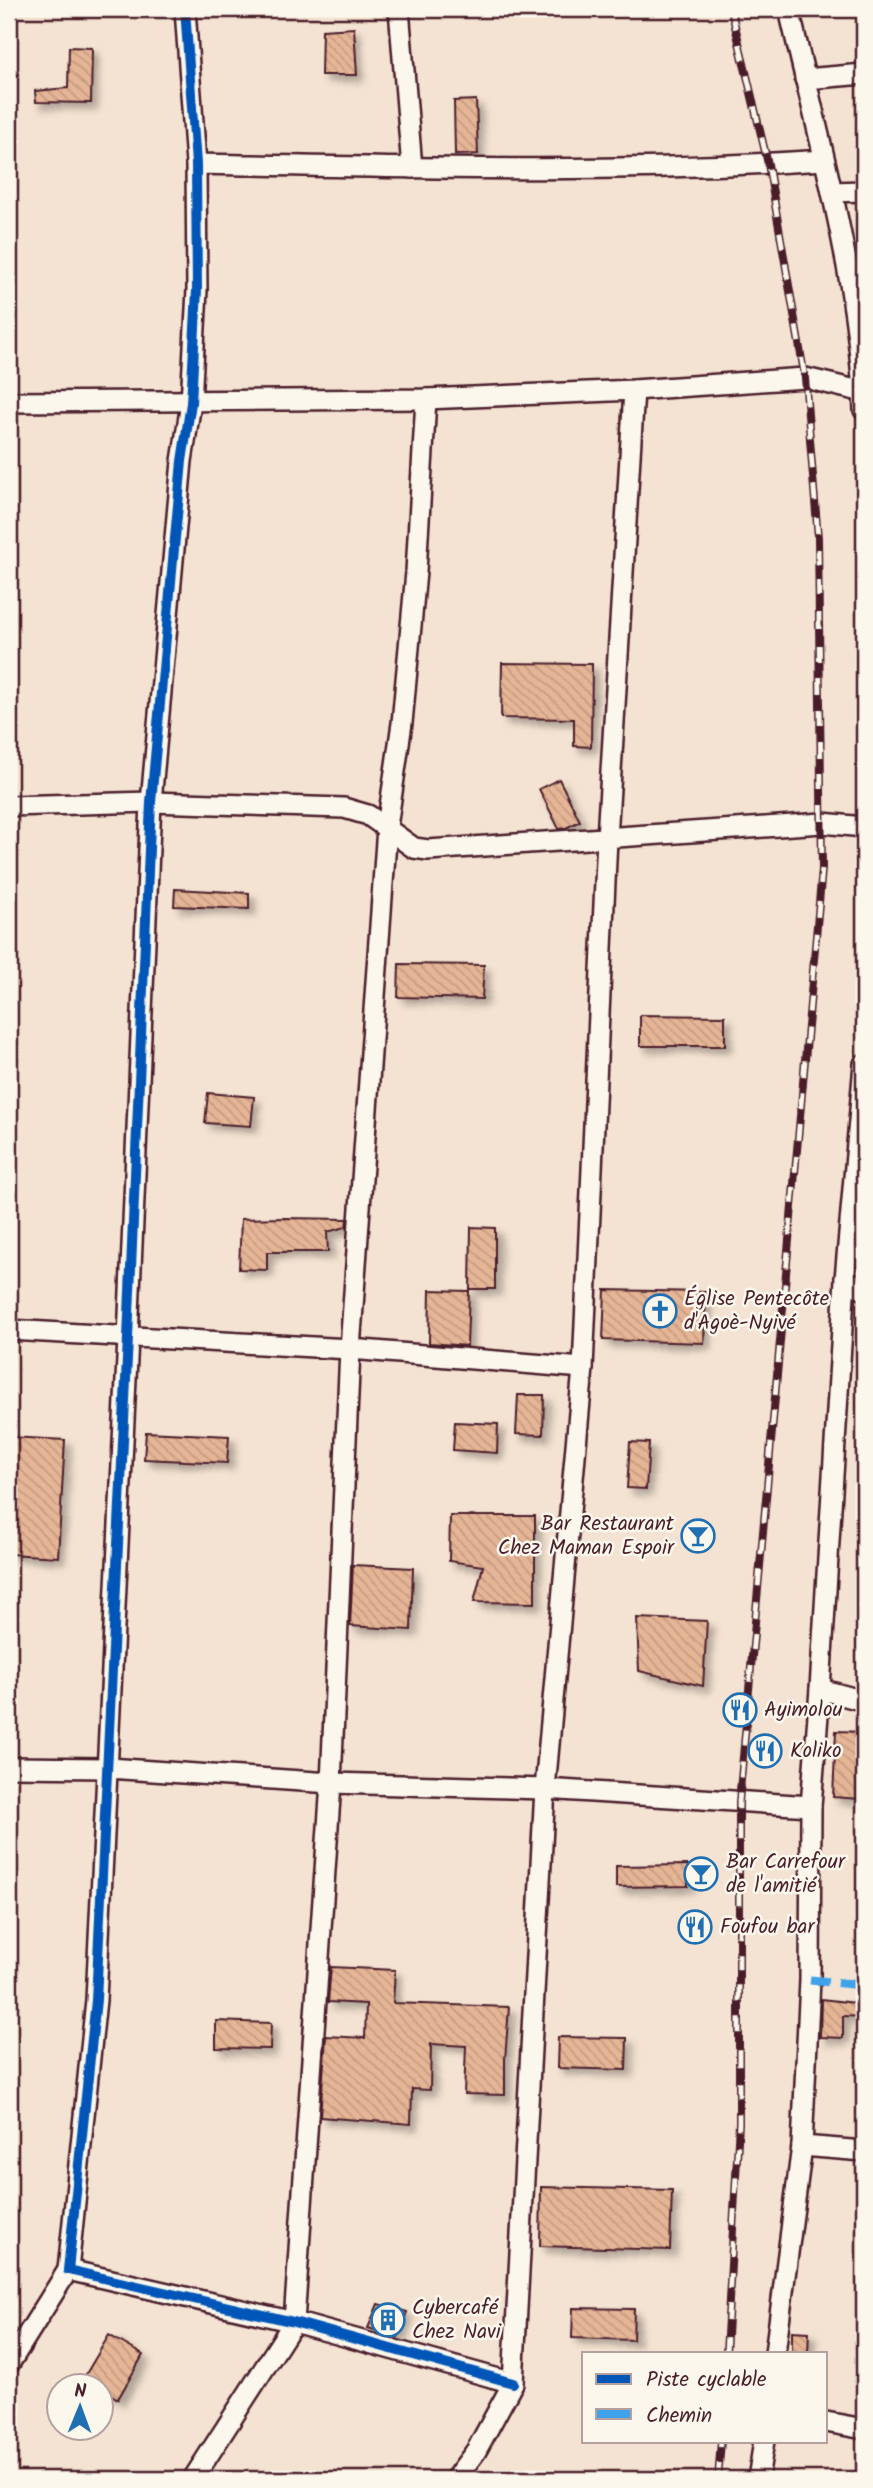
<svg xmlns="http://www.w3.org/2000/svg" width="873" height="2488" viewBox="0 0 873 2488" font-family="Kalam,sans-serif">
  <defs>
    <pattern id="building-back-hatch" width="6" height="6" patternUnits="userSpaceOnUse" patternTransform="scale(1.75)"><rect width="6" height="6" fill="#e5b596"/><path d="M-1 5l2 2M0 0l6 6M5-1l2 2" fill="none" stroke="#c69b81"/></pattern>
    <filter id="shadow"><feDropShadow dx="6" dy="6" stdDeviation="3.5" flood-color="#0004"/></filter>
  </defs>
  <rect width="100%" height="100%" fill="#f4e3d2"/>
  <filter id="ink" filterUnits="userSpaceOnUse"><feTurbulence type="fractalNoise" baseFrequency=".0143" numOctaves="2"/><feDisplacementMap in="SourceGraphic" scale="14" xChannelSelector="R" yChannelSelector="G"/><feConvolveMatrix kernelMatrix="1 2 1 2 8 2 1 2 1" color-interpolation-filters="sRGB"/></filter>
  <g filter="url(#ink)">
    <!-- building -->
    <g fill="url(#building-back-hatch)" stroke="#4a1f2b" stroke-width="2" filter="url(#shadow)">
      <polygon points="354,28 357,75 321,75 322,30"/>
      <polygon points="69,47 92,48 91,103 36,102 35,91 68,88"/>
      <polygon points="476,100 478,154 455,155 454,101"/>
      <polygon points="502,663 592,664 591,747 574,746 574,719 501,718"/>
      <polygon points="559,779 580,821 566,828 559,829 539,789"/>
      <polygon points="175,889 249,893 249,909 174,906"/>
      <polygon points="399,964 484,965 482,999 398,997"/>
      <polygon points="640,1015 725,1016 725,1046 640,1046"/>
      <polygon points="208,1093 254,1097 251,1126 205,1123"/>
      <polygon points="285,1218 347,1219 346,1227 327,1232 328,1252 267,1252 267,1270 239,1269 241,1219"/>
      <polygon points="471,1227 495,1228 495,1289 470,1289"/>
      <polygon points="430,1290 469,1291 467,1346 429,1343"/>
      <polygon points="605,1290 706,1292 704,1343 603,1340"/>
      <polygon points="518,1395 544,1395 543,1435 516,1434"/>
      <polygon points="455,1422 498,1424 497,1453 453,1450"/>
      <polygon points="146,1432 229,1436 227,1463 144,1459"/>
      <polygon points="9,1437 65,1440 58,1557 9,1554"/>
      <polygon points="630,1442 649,1443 646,1489 627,1488"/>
      <polygon points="450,1516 535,1516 535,1603 474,1602 483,1566 449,1561"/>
      <polygon points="353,1565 413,1568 411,1630 350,1626"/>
      <polygon points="637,1618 707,1621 703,1686 639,1671"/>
      <polygon points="836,1731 864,1732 860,1799 833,1797"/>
      <polygon points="688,1865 688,1886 616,1887 616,1866"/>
      <polygon points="331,1967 395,1970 393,2003 509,2007 505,2060 505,2095 464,2094 466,2046 431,2044 430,2090 412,2089 411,2124 320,2117 326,2036 365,2038 366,2004 328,2002"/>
      <polygon points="821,1999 864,2004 864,2017 843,2016 843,2038 820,2037"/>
      <polygon points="216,2021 271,2023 270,2049 216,2048"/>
      <polygon points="558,2037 627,2038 626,2070 557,2068"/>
      <polygon points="541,2187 672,2190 670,2250 540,2246"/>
      <polygon points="378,2304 407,2312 398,2337 368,2328"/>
      <polygon points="573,2308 634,2309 633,2340 572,2338"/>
      <polygon points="792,2331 809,2332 808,2353 792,2353"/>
      <polygon points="109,2335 143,2355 118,2399 102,2389 102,2386 97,2386 83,2379"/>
    </g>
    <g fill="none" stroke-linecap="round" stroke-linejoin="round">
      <defs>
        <g id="street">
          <polyline points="185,9 196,164 197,290 191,403 182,461 151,802 128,1338 96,2000 68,2270 294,2322 513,2383"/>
          <polyline points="399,9 412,168"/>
          <path d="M789,9C819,141 858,274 864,410"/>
          <polyline points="805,79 864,74"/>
          <path d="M196,164C405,168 615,174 824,160"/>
          <polyline points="832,192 864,191"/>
          <polyline points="9,402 426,399 634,390 805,378 864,392"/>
          <polyline points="9,806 151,802 344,808 368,815 414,848 428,850 822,823 864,827"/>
          <polyline points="845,1279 864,1290"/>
          <polyline points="9,1330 350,1349 583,1368"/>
          <polyline points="820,1689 864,1701"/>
          <polyline points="9,1767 108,1768 331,1783 545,1789 811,1806"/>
          <polyline points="802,2146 864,2151"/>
          <polyline points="775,2353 802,2146 810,1980 811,1806 820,1689 845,1279 864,1064"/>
          <polyline points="9,2364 68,2270"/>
          <polyline points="826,2422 864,2429"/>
          <polyline points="193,2479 294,2322 331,1783 350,1349 387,827 402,723 416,572 426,399"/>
          <polyline points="455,2479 476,2451 513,2383 545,1789 583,1368 607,838 634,390"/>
          <polyline points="758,2479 764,2441"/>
        </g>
      </defs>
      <!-- street casing -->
      <use href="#street" stroke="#4a1f2b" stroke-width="24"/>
      <!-- street -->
      <use href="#street" stroke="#fbf7ec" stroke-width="19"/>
      <defs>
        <g id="rail">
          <polyline points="726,2353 739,2123 739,1802 822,869 818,538 805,378 768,164 731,9"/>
          <polyline points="718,2479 721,2441"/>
        </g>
      </defs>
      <!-- rail casing -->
      <use href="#rail" stroke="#4a1f2b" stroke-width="8"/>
      <!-- rail -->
      <use href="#rail" stroke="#fbf7ec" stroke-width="5" stroke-dasharray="16" stroke-linecap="butt"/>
      <!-- quiet -->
      <polyline stroke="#40a2eb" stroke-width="9" stroke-dasharray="18 9" stroke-linecap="butt" points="810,1980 864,1985"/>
      <defs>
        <polyline id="cycleway" points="185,9 196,164 197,290 191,403 182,461 151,802 128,1338 96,2000 68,2270 294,2322 513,2383"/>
      </defs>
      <!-- cycleway casing -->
      <use href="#cycleway" stroke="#fbf7ec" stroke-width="15"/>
      <!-- cycleway -->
      <use href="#cycleway" stroke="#0057b8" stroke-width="10"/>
    </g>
  </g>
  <!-- icons -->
  <defs>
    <symbol id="church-ring" viewBox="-11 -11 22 22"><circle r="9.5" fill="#fbf7ec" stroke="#1f6fb2" stroke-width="1.5"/><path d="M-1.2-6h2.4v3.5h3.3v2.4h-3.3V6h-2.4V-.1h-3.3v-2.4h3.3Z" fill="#1f6fb2"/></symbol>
    <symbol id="bar-ring" viewBox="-11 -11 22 22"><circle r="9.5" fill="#fbf7ec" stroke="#1f6fb2" stroke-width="1.5"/><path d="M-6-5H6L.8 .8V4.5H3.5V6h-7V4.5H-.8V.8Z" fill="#1f6fb2"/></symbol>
    <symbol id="restaurant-ring" viewBox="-11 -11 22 22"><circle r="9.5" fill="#fbf7ec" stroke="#1f6fb2" stroke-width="1.5"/><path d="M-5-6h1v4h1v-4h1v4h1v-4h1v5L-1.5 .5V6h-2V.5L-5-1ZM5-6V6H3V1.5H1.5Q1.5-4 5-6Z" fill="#1f6fb2"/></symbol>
    <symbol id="building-ring" viewBox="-11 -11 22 22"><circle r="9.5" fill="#fbf7ec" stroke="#1f6fb2" stroke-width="1.5"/><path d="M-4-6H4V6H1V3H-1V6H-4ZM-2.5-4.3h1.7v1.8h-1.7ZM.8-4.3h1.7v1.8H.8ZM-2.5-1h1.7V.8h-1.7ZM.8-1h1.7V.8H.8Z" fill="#1f6fb2"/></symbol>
  </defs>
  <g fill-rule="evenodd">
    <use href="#church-ring" x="641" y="1292" width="38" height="38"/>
    <use href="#bar-ring" x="679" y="1517" width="38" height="38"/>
    <use href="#restaurant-ring" x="721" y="1691" width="38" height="38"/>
    <use href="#restaurant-ring" x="746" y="1732" width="38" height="38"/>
    <use href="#bar-ring" x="682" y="1855" width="38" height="38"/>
    <use href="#restaurant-ring" x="676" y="1908" width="38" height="38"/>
    <use href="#building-ring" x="369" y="2301" width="38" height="38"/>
  </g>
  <g text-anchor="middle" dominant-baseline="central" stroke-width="5" stroke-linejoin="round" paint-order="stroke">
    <!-- poi labels -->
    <g font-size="21" fill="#4a1f2b" stroke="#fbf7ec" text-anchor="start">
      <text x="684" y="1299">Église Pentecôte<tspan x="684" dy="24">d'Agoè-Nyivé</tspan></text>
      <text x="674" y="1524" text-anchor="end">Bar Restaurant<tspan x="674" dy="24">Chez Maman Espoir</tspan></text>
      <text x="764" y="1710">Ayimolou</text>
      <text x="790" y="1751">Koliko</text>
      <text x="726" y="1862">Bar Carrefour<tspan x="726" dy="24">de l'amitié</tspan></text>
      <text x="720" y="1927">Foufou bar</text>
      <text x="412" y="2308">Cybercafé<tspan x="412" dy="24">Chez Navi</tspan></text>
    </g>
  </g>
  <!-- margin -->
  <rect width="873" height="2488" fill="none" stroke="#fbf7ec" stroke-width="35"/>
  <rect x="18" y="18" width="838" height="2453" fill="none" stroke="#4a1f2b" stroke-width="2.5" filter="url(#ink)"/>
  <!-- legend -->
  <rect x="582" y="2352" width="245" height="91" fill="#fbf7ec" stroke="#b4a19f" stroke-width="2"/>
  <rect x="596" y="2374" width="35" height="10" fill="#0057b8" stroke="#b4a19f" stroke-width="2"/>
  <text x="646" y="2386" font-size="21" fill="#4a1f2b">Piste cyclable</text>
  <rect x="596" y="2409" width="35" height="10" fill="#40a2eb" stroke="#b4a19f" stroke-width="2"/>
  <text x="646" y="2422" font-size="21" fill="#4a1f2b">Chemin</text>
  <!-- north arrow -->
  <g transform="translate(80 2407) rotate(1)"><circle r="33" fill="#fbf7ec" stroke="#b4a19f" stroke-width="2"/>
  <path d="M0-5L12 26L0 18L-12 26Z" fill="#1f6fb2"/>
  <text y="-10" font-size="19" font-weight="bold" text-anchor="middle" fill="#4a1f2b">N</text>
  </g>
</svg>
